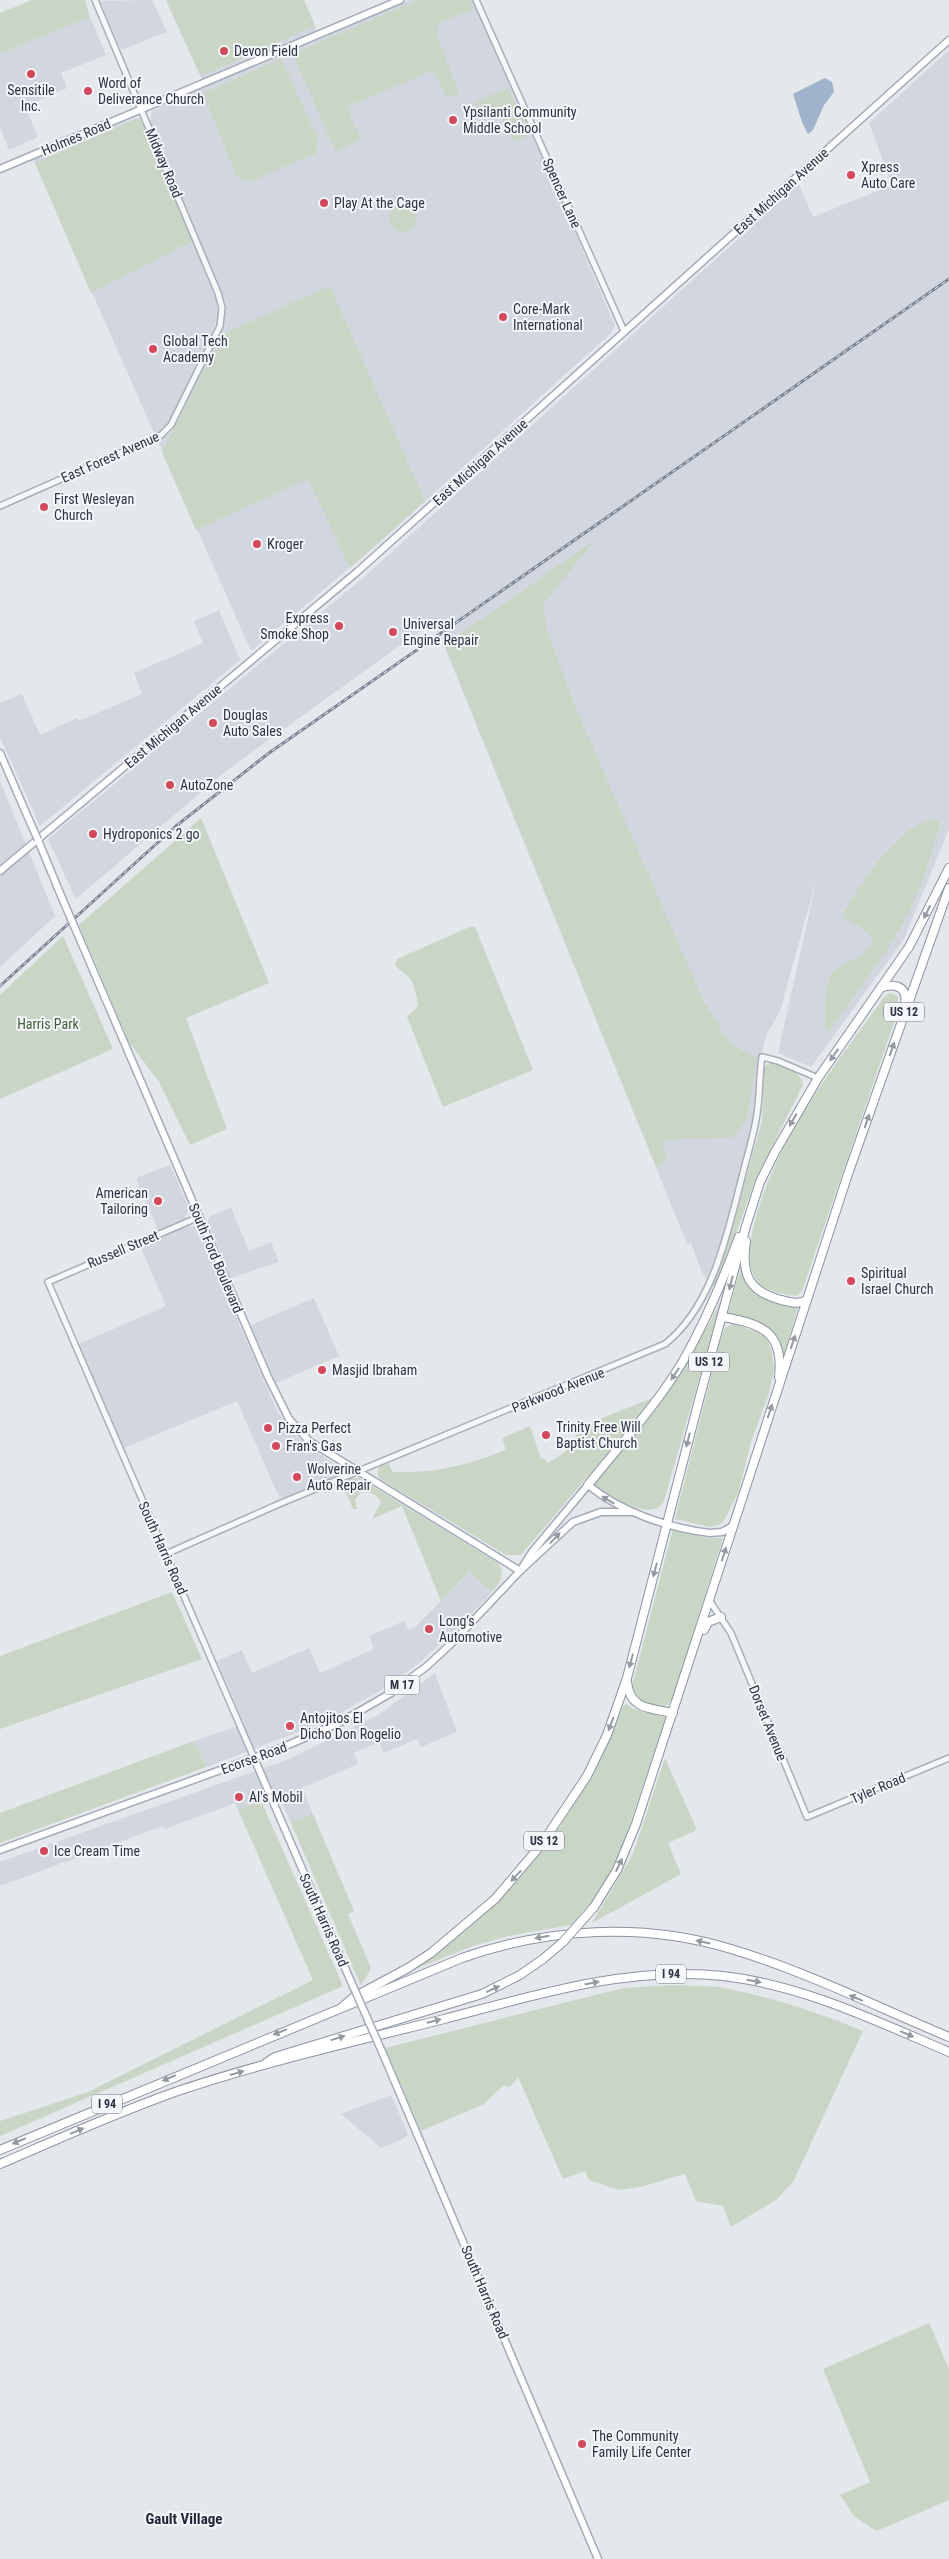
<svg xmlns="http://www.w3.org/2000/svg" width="949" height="2559" viewBox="0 0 949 2559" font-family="'Roboto Condensed',sans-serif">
  <rect width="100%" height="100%" fill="#e4e7ec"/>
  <!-- built -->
  <g fill="#d2d6de">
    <polygon points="152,0 167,32 121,50 100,1"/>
    <polygon points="166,0 304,0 320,38 409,0 472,0 520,104 615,326 610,334 380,542 251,651 158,441 170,433 178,420 222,328 225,311 220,289 150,122 152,111 205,87"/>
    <polygon points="90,17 106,55 61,73 67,88 25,106 38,137 9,150 0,127 0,54"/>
    <polygon points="949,50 949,829 904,939 811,1067 778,1053 817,878 780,1011 767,1034 757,1069 755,1110 751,1132 728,1222 707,1278 703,1275 691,1243 687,1244 434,621 227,770 76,899 48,839 363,578 799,184 813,217 892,185 869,123"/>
    <polygon points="136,118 144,124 216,294 220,314 174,415 165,428 155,435 33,159"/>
    <polygon points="219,610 240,660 40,826 0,737 0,703 22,694 40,735 77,718 79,721 142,694 134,673 203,643 194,621"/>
    <polygon points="0,781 55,916 0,967"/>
    <polygon points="170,1165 189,1208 185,1219 158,1230 136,1178"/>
    <polygon points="231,1207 249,1251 271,1242 279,1262 231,1278 207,1222 211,1216"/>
    <polygon points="187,1225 195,1227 199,1231 277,1411 299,1439 337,1466 339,1472 335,1477 288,1497 279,1497 237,1401 124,1448 79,1344 166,1306 140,1245"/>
    <polygon points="314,1298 339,1356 276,1383 251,1325"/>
    <polygon points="471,1571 492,1592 460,1626 418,1664 381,1690 324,1722 206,1767 194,1741 244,1724 217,1661 242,1650 252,1673 309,1648 320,1673 374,1649 369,1636 404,1621 408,1630 415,1627"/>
    <polygon points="435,1673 457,1732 421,1747 417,1739 384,1753 379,1742 354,1753 358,1764 302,1788 313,1814 291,1823 278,1794 238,1810 235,1803 165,1829 163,1826 0,1886 0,1862 289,1759 378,1715"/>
    <polygon points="391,2095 408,2134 405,2138 381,2148 341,2114"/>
  </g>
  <!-- green -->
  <g fill="#c9d6c5">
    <polygon points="32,0 85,0 90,17 0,54 0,13"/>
    <polygon points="166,0 304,0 315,26 201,76"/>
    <polygon points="418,0 470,0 473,9 440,23 436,34 459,93 447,98 434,70 347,107 361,140 336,152 294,57 295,53"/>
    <polygon points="281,59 318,139 316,153 250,182 237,177 203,93"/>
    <polygon points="508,88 526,126 527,136 514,142 500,113 485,119 480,106 474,108 473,103"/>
    <polygon points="139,118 147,128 194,240 91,293 35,163"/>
    <circle cx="403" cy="218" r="14"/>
    <polygon points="330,286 425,501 350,568 308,479 196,530 162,452 223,334"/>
    <path d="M595,540L543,604L547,631L574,704L704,1002L730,1044L757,1058L747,1117L736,1136C711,1142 686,1135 661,1142L667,1157L657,1169L445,645Z"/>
    <polygon points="201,818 269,983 186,1018 227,1129 190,1145 159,1082 129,1042 79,925"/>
    <path d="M932,819L937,820L940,825C930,857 920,893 903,923C882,961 854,995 829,1031H826C825,1015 823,984 834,971C843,960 888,952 866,931C859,925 850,922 842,917C858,886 898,827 932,819Z"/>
    <path d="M472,926L475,927L533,1070L443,1107L407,1017L418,1006C417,997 414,981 407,975C402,971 398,970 395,964L397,959Z"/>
    <polygon points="63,936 113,1049 0,1099 0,995"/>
    <path d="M890,993L898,996V1011L802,1291L797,1296C786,1295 765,1291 758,1282C732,1254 775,1161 792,1132C819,1084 853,1040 885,996Z"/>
    <path d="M771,1062C783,1067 801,1070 803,1085L756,1178L717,1286L710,1285L732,1229L762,1121L764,1067Z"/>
    <path d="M741,1267C747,1297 772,1301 798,1308L783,1358L771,1329L754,1320L728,1314Z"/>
    <path d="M722,1298L664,1501C650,1524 608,1495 593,1484C641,1425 688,1368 722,1298Z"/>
    <polygon points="733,1324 759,1332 766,1338 771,1348 774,1370 768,1396 751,1442 738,1493 725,1519 721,1524 710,1527 675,1519 720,1341 725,1328"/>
    <path d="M655,1397L521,1555H506L380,1479L377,1474L379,1467L388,1463L393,1472C433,1474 469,1465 506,1450L502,1438L530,1426L541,1459H545L547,1463C568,1452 571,1448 580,1427Z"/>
    <path d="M351,1478H359L498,1563C506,1575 500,1582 492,1592L470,1571L441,1601L402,1506L372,1519L381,1502C376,1493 370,1491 360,1493L355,1501L357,1509H353L341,1482Z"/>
    <path d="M673,1529L706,1538H723L673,1697L668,1705C655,1709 642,1703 632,1694V1686Z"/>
    <polygon points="172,1592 202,1659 0,1729 0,1656"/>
    <path d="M627,1704L633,1709L666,1717L623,1846L609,1875L592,1901L571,1925L508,1936L473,1946L410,1971C432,1956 454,1941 474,1923C545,1861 588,1791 624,1705Z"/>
    <polygon points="194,1741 206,1767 0,1843 0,1813"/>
    <polygon points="665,1758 697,1830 668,1843 681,1874 592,1923 633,1854"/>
    <polygon points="261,1801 343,1986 0,2136 0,2121 88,2092 313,1980 238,1810"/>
    <polygon points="313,1814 354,1911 348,1914 371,1968 361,1986 291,1823"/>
    <path d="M671,1985C690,1986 711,1985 729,1989C775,1998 819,2013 863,2031L793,2182L776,2200L731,2227L723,2206L696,2201L685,2174L640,2187L619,2190L589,2180L585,2171L563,2179L518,2077L510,2087L504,2085L484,2104L421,2131L385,2048L624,1988Z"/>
    <polygon points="929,2323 949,2369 949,2500 879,2530 875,2530 855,2517 840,2495 870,2482 823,2369"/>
  </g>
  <!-- water -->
  <polygon fill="#9fb4cc" points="825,78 832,82 834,92 824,105 813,130 808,134 802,122 793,94"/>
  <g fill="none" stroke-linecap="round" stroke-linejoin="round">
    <defs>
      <g id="minor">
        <polyline points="476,0 624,331"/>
        <polyline points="0,506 161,435 171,425 220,326 222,308 218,293 95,0"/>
        <polyline points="199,1217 48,1282 254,1758"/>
        <path d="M166,1554L279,1504L665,1344C713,1306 727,1234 742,1177C747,1156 754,1135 757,1114C760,1095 759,1076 762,1057L778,1061L818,1078"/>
        <polyline points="709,1600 731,1633 807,1817 949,1758"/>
      </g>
      <g id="major">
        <polyline points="0,169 400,0"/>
        <polyline points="0,753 30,822"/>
        <polyline points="38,840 62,898"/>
        <polyline points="0,871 357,572 949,40"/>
        <polyline points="81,942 268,1377 289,1419 309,1441 520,1571"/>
        <path d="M520,1571L532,1552L588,1485C621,1512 668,1528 710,1533L722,1532L733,1526"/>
        <polyline points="254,1758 349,1977"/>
        <polyline points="0,1850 281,1748 339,1723 391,1693 427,1666 452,1643 520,1571 573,1522 601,1512 630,1512"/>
        <polyline points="383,2054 598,2559"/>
      </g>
      <g id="highway">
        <path d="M883,987C897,983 908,988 905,1004"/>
        <path d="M746,1241C741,1274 748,1291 781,1300C790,1302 798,1305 807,1300"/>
        <path d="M723,1317C761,1324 784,1331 779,1377"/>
        <path d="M588,1485C620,1445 656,1406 683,1361C706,1321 723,1280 739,1237"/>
        <polyline points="704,1630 708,1622 721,1617"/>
        <path d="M627,1682C630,1710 650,1708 673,1713"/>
        <polyline points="594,1907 617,1870 636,1824 848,1174 949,888"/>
        <polyline points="341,2008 354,1997 408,1968 431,1953 495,1899 541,1845 587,1776 607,1735 627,1678 699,1400 746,1226 760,1182 775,1152 818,1078 909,947 949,868"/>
        <polyline points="266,2063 275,2057 482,1994 520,1975 543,1959"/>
        <path d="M0,2150L462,1958C548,1928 643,1922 731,1949C805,1971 877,2007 949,2037"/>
        <path d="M0,2164C58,2139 116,2113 175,2092C263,2062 354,2042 444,2019C535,1995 628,1966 723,1976C803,1985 876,2021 949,2052"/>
      </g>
    </defs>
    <!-- minor casing -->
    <use href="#minor" stroke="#a9aeb7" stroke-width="8"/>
    <!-- major casing -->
    <use href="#major" stroke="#a3abb8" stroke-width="9"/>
    <!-- highway casing -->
    <use href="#highway" stroke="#8b94a3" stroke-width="10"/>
    <!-- minor -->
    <use href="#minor" stroke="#f7f8fa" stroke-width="5"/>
    <!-- major -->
    <use href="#major" stroke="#fff" stroke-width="6"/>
    <!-- highway -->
    <use href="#highway" stroke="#fff" stroke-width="8"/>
    <defs>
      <polyline id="rail" points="0,986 176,826 269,753 949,279"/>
    </defs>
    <!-- rail casing -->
    <use href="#rail" stroke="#7d8696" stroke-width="3"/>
    <!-- rail -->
    <use href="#rail" stroke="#f4f6f9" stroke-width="1" stroke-dasharray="4" stroke-linecap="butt"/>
    <defs>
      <g id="major-bridge">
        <polyline points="30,822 38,840"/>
        <polyline points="62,898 81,942"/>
        <polyline points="349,1977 383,2054"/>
      </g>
      <polyline id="highway-bridge" points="543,1959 563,1942 594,1907"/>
    </defs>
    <!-- major-bridge casing -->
    <use href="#major-bridge" stroke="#a3abb8" stroke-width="9" stroke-linecap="butt"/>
    <!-- highway-bridge casing -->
    <use href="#highway-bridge" stroke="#8b94a3" stroke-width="10" stroke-linecap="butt"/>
    <!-- major-bridge -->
    <use href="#major-bridge" stroke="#fff" stroke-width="6"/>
    <!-- highway-bridge -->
    <use href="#highway-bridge" stroke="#fff" stroke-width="8"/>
  </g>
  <!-- one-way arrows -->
  <defs><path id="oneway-solid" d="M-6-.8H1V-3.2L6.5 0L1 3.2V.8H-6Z" transform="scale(1.25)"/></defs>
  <g fill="#959aa2">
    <use href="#oneway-solid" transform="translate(927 912) rotate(117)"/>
    <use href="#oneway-solid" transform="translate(892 1049) rotate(-71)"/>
    <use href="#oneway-solid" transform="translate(834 1055) rotate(125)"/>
    <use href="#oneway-solid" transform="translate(793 1120) rotate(120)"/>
    <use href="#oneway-solid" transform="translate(867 1121) rotate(-71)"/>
    <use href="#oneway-solid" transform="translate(731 1283) rotate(104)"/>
    <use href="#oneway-solid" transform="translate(793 1342) rotate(-72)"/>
    <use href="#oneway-solid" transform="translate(675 1374) rotate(123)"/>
    <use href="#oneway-solid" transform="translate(770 1411) rotate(-71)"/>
    <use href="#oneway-solid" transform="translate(688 1440) rotate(104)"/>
    <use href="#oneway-solid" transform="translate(608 1500) rotate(-149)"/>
    <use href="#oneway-solid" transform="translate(555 1538) rotate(-47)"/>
    <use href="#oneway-solid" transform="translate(724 1554) rotate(-72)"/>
    <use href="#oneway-solid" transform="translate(655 1570) rotate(105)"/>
    <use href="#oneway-solid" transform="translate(631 1661) rotate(105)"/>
    <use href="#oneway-solid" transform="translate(611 1724) rotate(111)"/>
    <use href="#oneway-solid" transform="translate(619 1865) rotate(-64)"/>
    <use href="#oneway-solid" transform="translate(516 1876) rotate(133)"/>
    <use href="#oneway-solid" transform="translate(542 1937) rotate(170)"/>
    <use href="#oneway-solid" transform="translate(703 1942) rotate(-168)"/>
    <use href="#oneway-solid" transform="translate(754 1981) rotate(10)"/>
    <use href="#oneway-solid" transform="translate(592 1983) rotate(-11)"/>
    <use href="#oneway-solid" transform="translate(493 1989) rotate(-24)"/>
    <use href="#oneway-solid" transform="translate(856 1998) rotate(-157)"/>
    <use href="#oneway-solid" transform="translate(434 2021) rotate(-14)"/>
    <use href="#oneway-solid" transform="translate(280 2032) rotate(158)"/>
    <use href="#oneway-solid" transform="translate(907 2034) rotate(23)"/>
    <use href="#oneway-solid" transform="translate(338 2038) rotate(-17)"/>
    <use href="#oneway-solid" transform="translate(237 2073) rotate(-16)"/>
    <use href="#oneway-solid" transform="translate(169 2078) rotate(157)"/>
    <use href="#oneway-solid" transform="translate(77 2131) rotate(-23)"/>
    <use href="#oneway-solid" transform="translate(19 2141) rotate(157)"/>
  </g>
  <!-- markers -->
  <g fill="#d1495b" stroke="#f4f6f9" stroke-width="2">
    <circle cx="224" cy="51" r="5"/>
    <circle cx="31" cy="74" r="5"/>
    <circle cx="88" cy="91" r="5"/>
    <circle cx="453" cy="120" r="5"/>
    <circle cx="851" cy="175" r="5"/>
    <circle cx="324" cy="203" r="5"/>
    <circle cx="503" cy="317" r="5"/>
    <circle cx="153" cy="349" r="5"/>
    <circle cx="44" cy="507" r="5"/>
    <circle cx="257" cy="544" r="5"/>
    <circle cx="339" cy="626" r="5"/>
    <circle cx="393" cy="632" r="5"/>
    <circle cx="213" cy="723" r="5"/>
    <circle cx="170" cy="785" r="5"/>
    <circle cx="93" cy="834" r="5"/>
    <circle cx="158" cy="1201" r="5"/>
    <circle cx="851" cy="1281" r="5"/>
    <circle cx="322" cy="1370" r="5"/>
    <circle cx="268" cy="1428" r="5"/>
    <circle cx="546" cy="1435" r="5"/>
    <circle cx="276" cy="1446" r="5"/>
    <circle cx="297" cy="1477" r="5"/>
    <circle cx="429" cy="1629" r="5"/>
    <circle cx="290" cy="1726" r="5"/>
    <circle cx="239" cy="1797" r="5"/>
    <circle cx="44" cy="1851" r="5"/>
    <circle cx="582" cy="2444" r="5"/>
  </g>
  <g text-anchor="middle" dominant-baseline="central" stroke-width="4" stroke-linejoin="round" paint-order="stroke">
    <!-- shield labels -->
    <g fill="#f4f6f9" stroke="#676e7b" stroke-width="1">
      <rect x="884" y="1002.5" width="40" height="19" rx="4"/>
      <rect x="689" y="1352.5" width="40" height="19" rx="4"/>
      <rect x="384.5" y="1675.5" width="35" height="19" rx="4"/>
      <rect x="524" y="1831.5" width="40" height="19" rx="4"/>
      <rect x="656" y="1964.5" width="30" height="19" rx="4"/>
      <rect x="92" y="2094.5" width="30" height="19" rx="4"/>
    </g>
    <g font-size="12" font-weight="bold" fill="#2b3445">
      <text x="904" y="1012">US 12</text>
      <text x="709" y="1362">US 12</text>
      <text x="402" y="1685">M 17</text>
      <text x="544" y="1841">US 12</text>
      <text x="671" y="1974">I 94</text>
      <text x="107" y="2104">I 94</text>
    </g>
    <!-- poi labels -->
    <g font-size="14" fill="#2b3445" stroke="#f4f6f9" text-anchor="start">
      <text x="234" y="51">Devon Field</text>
      <text x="98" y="83">Word of<tspan x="98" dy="16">Deliverance Church</tspan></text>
      <text x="31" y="90" text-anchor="middle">Sensitile<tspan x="31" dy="16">Inc.</tspan></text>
      <text x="463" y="112">Ypsilanti Community<tspan x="463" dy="16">Middle School</tspan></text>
      <text x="861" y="167">Xpress<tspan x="861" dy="16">Auto Care</tspan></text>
      <text x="334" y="203">Play At the Cage</text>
      <text x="513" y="309">Core-Mark<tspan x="513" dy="16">International</tspan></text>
      <text x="163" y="341">Global Tech<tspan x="163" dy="16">Academy</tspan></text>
      <text x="54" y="499">First Wesleyan<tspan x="54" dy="16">Church</tspan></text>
      <text x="267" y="544">Kroger</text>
      <text x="329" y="618" text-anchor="end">Express<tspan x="329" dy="16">Smoke Shop</tspan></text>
      <text x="403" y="624">Universal<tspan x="403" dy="16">Engine Repair</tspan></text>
      <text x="223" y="715">Douglas<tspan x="223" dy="16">Auto Sales</tspan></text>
      <text x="180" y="785">AutoZone</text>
      <text x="103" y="834">Hydroponics 2 go</text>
      <text x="148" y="1193" text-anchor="end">American<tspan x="148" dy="16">Tailoring</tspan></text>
      <text x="861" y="1273">Spiritual<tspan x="861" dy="16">Israel Church</tspan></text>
      <text x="332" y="1370">Masjid Ibraham</text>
      <text x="556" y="1427">Trinity Free Will<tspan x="556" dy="16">Baptist Church</tspan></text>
      <text x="278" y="1428">Pizza Perfect</text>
      <text x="286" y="1446">Fran's Gas</text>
      <text x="307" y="1469">Wolverine<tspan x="307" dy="16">Auto Repair</tspan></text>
      <text x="439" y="1621">Long’s<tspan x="439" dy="16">Automotive</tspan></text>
      <text x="300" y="1718">Antojitos El<tspan x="300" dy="16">Dicho Don Rogelio</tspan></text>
      <text x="249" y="1797">Al's Mobil</text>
      <text x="54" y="1851">Ice Cream Time</text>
      <text x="592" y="2436">The Community<tspan x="592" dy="16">Family Life Center</tspan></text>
    </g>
    <!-- street labels -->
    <g font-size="14" fill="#2b3445" stroke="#f4f6f9">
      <text transform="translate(76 137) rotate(-23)">Holmes Road</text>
      <text transform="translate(164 163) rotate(67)">Midway Road</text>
      <text transform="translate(781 191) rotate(-42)">East Michigan Avenue</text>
      <text transform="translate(562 193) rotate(66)">Spencer Lane</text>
      <text transform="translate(110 457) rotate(-24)">East Forest Avenue</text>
      <text transform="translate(480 462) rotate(-42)">East Michigan Avenue</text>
      <text transform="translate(173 726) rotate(-40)">East Michigan Avenue</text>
      <text transform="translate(123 1249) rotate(-23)">Russell Street</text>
      <text transform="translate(216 1258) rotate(67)">South Ford Boulevard</text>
      <text transform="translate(558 1390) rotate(-22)">Parkwood Avenue</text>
      <text transform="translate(163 1548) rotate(66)">South Harris Road</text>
      <text transform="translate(768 1723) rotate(68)">Dorset Avenue</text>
      <text transform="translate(254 1758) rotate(-20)">Ecorse Road</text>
      <text transform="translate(878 1788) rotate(-23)">Tyler Road</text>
      <text transform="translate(324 1920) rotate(66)">South Harris Road</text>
      <text transform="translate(485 2292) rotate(67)">South Harris Road</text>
    </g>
    <!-- park labels -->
    <g font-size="14" fill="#3f6138" stroke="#f4f6f9">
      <text x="48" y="1024">Harris Park</text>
    </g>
    <!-- neighbourhood labels -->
    <g font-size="15" font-weight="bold" fill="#1d2536" stroke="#f4f6f9">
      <text x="184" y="2519">Gault Village</text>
    </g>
  </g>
</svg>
